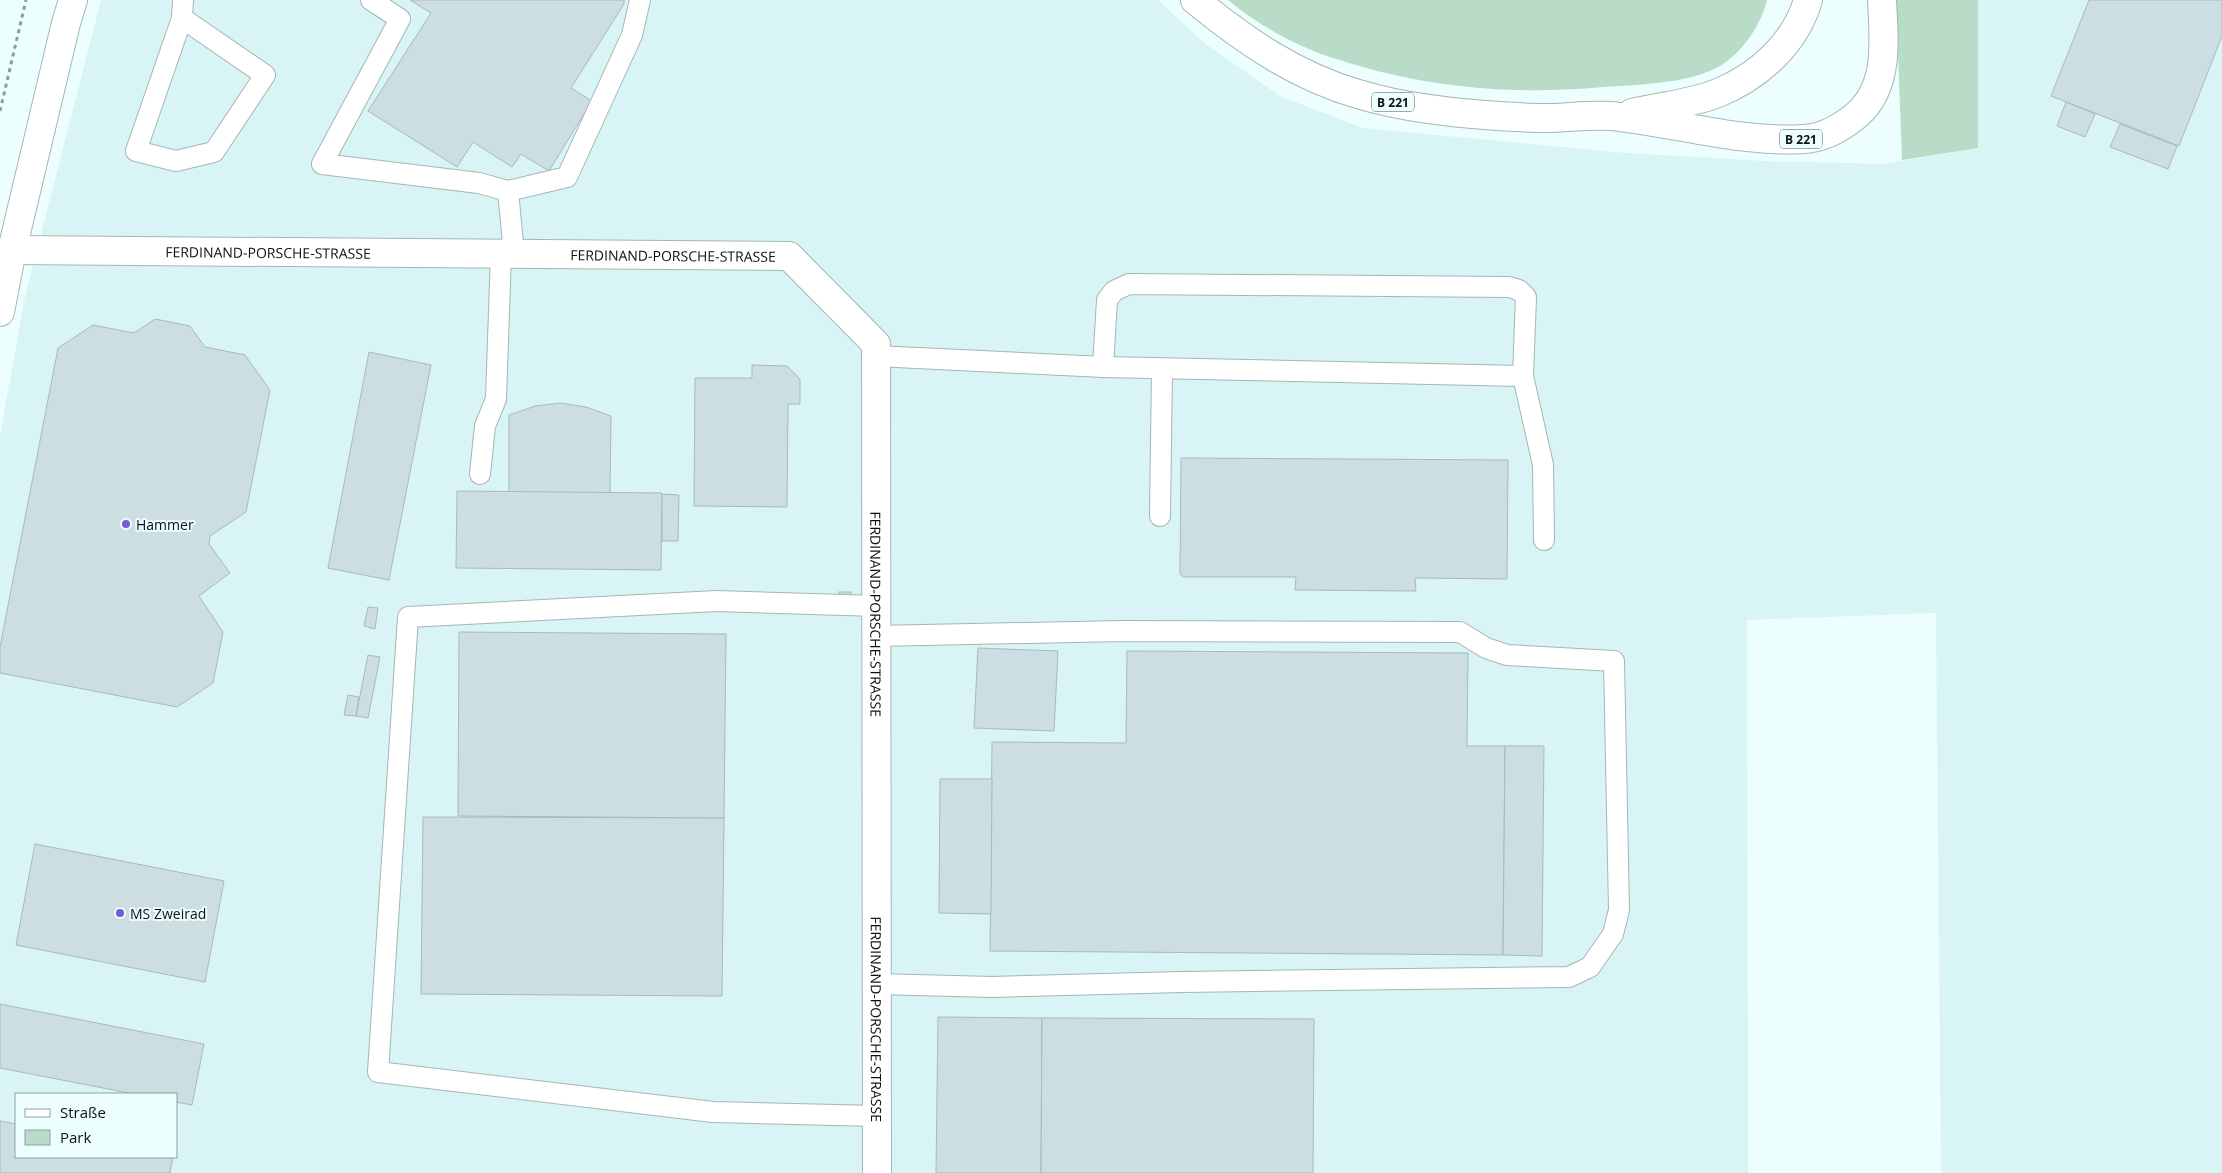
<svg xmlns="http://www.w3.org/2000/svg" width="2222" height="1173" viewBox="0 0 2222 1173" font-family="'Open Sans',sans-serif">
  <rect width="100%" height="100%" fill="#ecfefe"/>
  <!-- built -->
  <path fill="#d8f4f4" fill-rule="evenodd" d="M101,0H1158L1203,42L1280,96L1362,128L1626,153L1765,161L1882,164L1978,148V0H2222V1173H1941L1936,613L1747,620L1748,1173H0V436L25,297ZM16,1094H176V1157H16Z"/>
  <!-- green -->
  <g fill="#b8dcc7">
    <path d="M1228,0H1767C1761,24 1746,47 1726,62C1701,81 1652,84 1621,86C1597,87 1573,90 1549,90C1474,92 1401,81 1330,57C1295,45 1256,24 1228,0Z"/>
    <polygon points="1896,0 1978,0 1978,148 1902,160"/>
  </g>
  <!-- building -->
  <g fill="#ccdee2" stroke="#a9b9be">
    <polygon points="410,0 624,0 624,4 571,88 592,101 549,171 521,154 512,167 473,142 457,167 368,111 431,13"/>
    <polygon points="2089,0 2222,0 2222,36 2179,146 2051,96"/>
    <polygon points="2066,102 2095,114 2085,137 2057,126"/>
    <polygon points="2120,124 2177,146 2168,169 2110,147"/>
    <polygon points="155,319 190,326 205,347 245,355 270,390 246,512 210,536 209,544 230,573 199,596 223,632 213,683 177,707 0,673 0,647 58,348 93,325 134,333"/>
    <polygon points="369,352 431,365 389,580 328,568"/>
    <polygon points="752,365 787,366 800,379 800,404 788,404 787,507 694,506 695,378 752,378"/>
    <polygon points="560,403 586,407 611,416 610,493 509,492 509,415 535,406"/>
    <polygon points="1181,458 1508,460 1507,579 1415,578 1416,591 1295,590 1296,577 1183,577 1180,574"/>
    <polygon points="457,491 662,493 661,570 456,568"/>
    <polygon points="662,494 679,495 678,541 662,541"/>
    <rect x="839" y="592" width="12" height="5"/>
    <polygon points="368,607 378,608 375,629 364,626"/>
    <polygon points="459,632 726,634 724,818 458,816"/>
    <polygon points="978,648 1058,651 1054,731 974,728"/>
    <polygon points="1127,651 1468,653 1467,746 1505,746 1503,955 990,951 992,742 1126,743"/>
    <polygon points="368,655 380,657 368,718 356,716"/>
    <polygon points="348,695 359,697 356,716 344,715"/>
    <polygon points="1505,746 1544,746 1542,956 1503,955"/>
    <polygon points="940,779 992,779 991,914 939,913"/>
    <polygon points="423,817 724,818 722,996 421,994"/>
    <polygon points="35,844 224,881 205,982 16,945"/>
    <polygon points="0,1004 204,1044 192,1105 176,1102 176,1094 134,1094 0,1068"/>
    <polygon points="938,1017 1042,1018 1041,1173 936,1173"/>
    <polygon points="1042,1018 1314,1019 1313,1173 1041,1173"/>
    <polygon points="0,1121 16,1124 16,1157 173,1157 170,1173 0,1173"/>
  </g>
  <g fill="none" stroke-linecap="round" stroke-linejoin="round">
    <defs>
      <g id="service">
        <polyline points="371,0 400,19 322,164 479,183 508,191 514,254"/>
        <polyline points="182,18 265,75 214,152 176,161 136,151 182,18 183,0"/>
        <polyline points="508,191 567,177 632,35 640,0"/>
        <polyline points="876,356 1103,367 1107,300 1114,291 1129,284 1509,287 1519,290 1526,297 1523,376 1543,465 1544,540"/>
        <polyline points="1103,367 1523,376"/>
        <polyline points="480,474 485,426 496,399 501,253"/>
        <polyline points="1160,516 1162,369"/>
        <polyline points="877,606 717,601 408,617 378,1072 713,1112 877,1116"/>
        <polyline points="876,636 1122,631 1460,632 1486,648 1507,655 1614,661 1619,910 1613,934 1590,967 1569,977 1182,982 992,987 877,984"/>
      </g>
      <g id="minor">
        <path id="s1" d="M12,250L789,256L876,344L877,1173"/>
      </g>
      <polyline id="tertiary" points="0,312 12,250 66,23 73,0"/>
      <g id="primary">
        <path d="M1195,0C1245,41 1296,76 1358,94C1413,111 1481,116 1538,118C1565,119 1593,113 1620,117C1681,124 1743,143 1804,139C1822,138 1839,129 1853,118C1890,90 1884,42 1882,0"/>
        <path d="M1632,113C1658,107 1694,103 1718,93C1759,76 1795,44 1808,0"/>
      </g>
    </defs>
    <!-- service casing -->
    <use href="#service" stroke="#a5b6b6" stroke-width="22"/>
    <!-- minor casing -->
    <use href="#minor" stroke="#a5b6b6" stroke-width="30"/>
    <!-- tertiary casing -->
    <use href="#tertiary" stroke="#a5b6b6" stroke-width="30"/>
    <!-- primary casing -->
    <use href="#primary" stroke="#a5b6b6" stroke-width="30"/>
    <!-- path -->
    <polyline stroke="#8f9c9c" stroke-width="3" stroke-dasharray="4 4" stroke-linecap="butt" points="0,111 26,0"/>
    <!-- service -->
    <use href="#service" stroke="#fff" stroke-width="20"/>
    <!-- minor -->
    <use href="#minor" stroke="#fff" stroke-width="28"/>
    <!-- tertiary -->
    <use href="#tertiary" stroke="#fff" stroke-width="28"/>
    <!-- primary -->
    <use href="#primary" stroke="#fff" stroke-width="28"/>
  </g>
  <!-- markers -->
  <g fill="#705cd6" stroke="#ecfefe" stroke-width="2">
    <circle cx="126" cy="524" r="5"/>
    <circle cx="120" cy="913" r="5"/>
  </g>
  <g text-anchor="middle" dominant-baseline="central" stroke-width="4" stroke-linejoin="round" paint-order="stroke">
    <!-- shield labels -->
    <g fill="#ecfefe" stroke="#4e5858" stroke-width="1">
      <rect x="1372" y="92.5" width="42" height="19" rx="4"/>
      <rect x="1780" y="129.5" width="42" height="19" rx="4"/>
    </g>
    <g font-size="12" font-weight="bold" fill="#0b1111">
      <text x="1393" y="102">B 221</text>
      <text x="1801" y="139">B 221</text>
    </g>
    <!-- street labels -->
    <g font-size="14" fill="#0b1111" stroke="#ecfefe">
      <text stroke="none"><textPath href="#s1" startOffset="256">FERDINAND-PORSCHE-STRASSE</textPath></text>
      <text stroke="none"><textPath href="#s1" startOffset="661">FERDINAND-PORSCHE-STRASSE</textPath></text>
      <text stroke="none"><textPath href="#s1" startOffset="1171">FERDINAND-PORSCHE-STRASSE</textPath></text>
      <text stroke="none"><textPath href="#s1" startOffset="1576">FERDINAND-PORSCHE-STRASSE</textPath></text>
    </g>
    <!-- poi labels -->
    <g font-size="14" fill="#0b1111" stroke="#ecfefe" text-anchor="start">
      <text x="136" y="524">Hammer</text>
      <text x="130" y="913">MS Zweirad</text>
    </g>
  </g>
  <!-- legend -->
  <rect x="15" y="1093" width="162" height="65" fill="#ecfefe" stroke="#929f9f"/>
  <rect x="25" y="1109" width="25" height="8" fill="#ffffff" stroke="#929f9f"/>
  <text x="60" y="1118" font-size="15" fill="#0b1111">Straße</text>
  <rect x="25" y="1130" width="25" height="15" fill="#b8dcc7" stroke="#929f9f"/>
  <text x="60" y="1143" font-size="15" fill="#0b1111">Park</text>
</svg>
